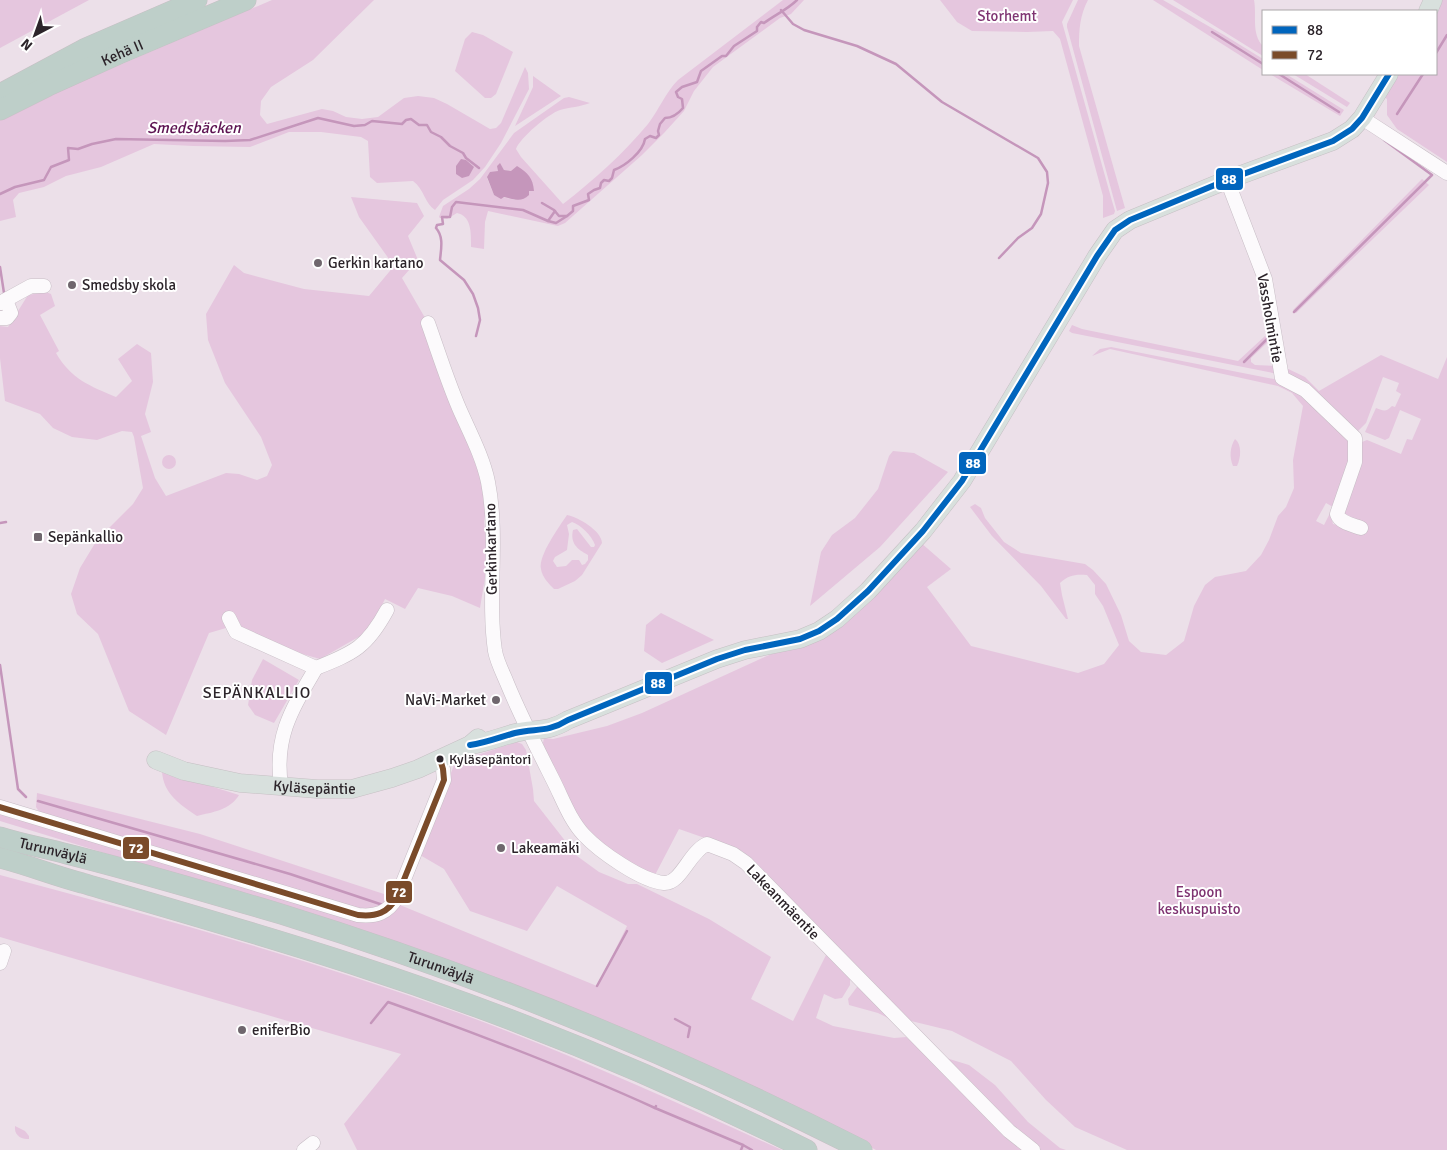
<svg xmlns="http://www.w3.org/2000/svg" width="1447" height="1150" viewBox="0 0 1447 1150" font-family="Signika,sans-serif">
  <rect width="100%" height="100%" fill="#ece0e9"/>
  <!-- green -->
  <g fill="#e5c6de" fill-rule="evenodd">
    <polygon points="0,0 89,0 0,48"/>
    <path d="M272,0H374L313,60L271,87L261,101L260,115L267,124L322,109L333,111L346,117L362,119L378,117L404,98L418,96L434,98L447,104L490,129L496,128L501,123L525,67L528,73L529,89L501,143L485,167L473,180L443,200L435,210C425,204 424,189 413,181L377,183L370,177L368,141L361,137L321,132H289L250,147L193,146L154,144L101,167L66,176L44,187L19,193L13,200L16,217L0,221V120L47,96Z"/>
    <path d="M783,0H804L791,14L780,18L713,67L694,91L684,111L664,133L642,155L565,223L558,226L488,211L485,222L484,249L471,247C471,234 472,216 457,213L447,219L440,218L439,217L443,206L469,189L480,179L514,133L564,98L569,97L590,103C580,107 570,107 560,110C548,114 520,138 516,149L521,157L563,204C594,180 623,154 648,124C659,110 665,93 678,80ZM500,164L504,170L511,171L533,191H529L516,200L494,195L487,178L498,171Z"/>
    <polygon points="940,0 1073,0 1062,22 1112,201 1115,211 1114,214 1103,218 1103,196 1097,174 1060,39 1053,31 1027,32 972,31 957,22"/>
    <path d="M1078,0H1088C1080,15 1079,29 1079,46L1125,208L1117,211L1067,27V24Z"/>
    <polygon points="1153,0 1163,0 1224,35 1263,59 1263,70"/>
    <path d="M1173,0H1254C1257,15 1251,34 1263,46V56Z"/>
    <polygon points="1442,0 1447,0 1447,162 1397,129 1387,115 1387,99 1384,97 1395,74 1436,74 1436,11"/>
    <polygon points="472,32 483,35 513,52 496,94 491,98 485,98 455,71 465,39"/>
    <polygon points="1270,74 1286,74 1344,110 1340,116"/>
    <polygon points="1293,74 1305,74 1350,103 1347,107"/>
    <polygon points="533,76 561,96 515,126 533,87"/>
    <polygon points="1422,179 1429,185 1296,313 1293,310"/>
    <path d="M351,197L417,203L424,216L408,236L418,260L402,278L428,323L489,495L484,521L488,559L480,608L452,596L418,588L405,609L385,599L369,631L320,659L235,635L226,628L209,633L166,735L129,711L98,634L77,614L71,594L80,568L97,540L133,504L143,488L134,437L132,432L122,431L97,440L72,437L53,428L40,414L5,401L0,358V326L8,327L28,295L46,292L51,294L55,306L40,315L59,351L56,353C71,379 90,386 116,397L132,381L118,359L137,344L151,353L153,382L145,414L151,432L141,436L155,478L166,496L226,473L239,474L257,480L267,476L272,465L261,437L225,383L208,340L206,314L234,265L244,273L304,289L369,296L394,266L359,217Z"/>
    <polygon points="1072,325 1082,329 1238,361 1265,336 1269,341 1251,358 1251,362 1255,365 1277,366 1278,374 1072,333 1069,331"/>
    <path d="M1111,347L1279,380L1297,388L1348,435L1354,449L1332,520L1333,524L1347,527L1342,519L1362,442L1367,440L1401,454L1407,439L1412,440L1421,419L1400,410L1389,438L1385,440L1365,432L1376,408C1384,411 1386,412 1392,406L1395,407L1401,394L1396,391L1399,383L1383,377L1366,423L1357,432L1287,377L1282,366L1305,377L1319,391L1381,355L1438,379L1447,357V1150H1127L1075,1127L1046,1100L1011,1061L952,1031L907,1020L742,851L679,829L655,875C634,865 613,855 595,839C571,818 559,781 546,752L543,743L544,738L553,739L607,726L642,713L782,649L832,633L920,542L951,569L927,587L971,646L1078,673L1104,664L1119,645L1103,606L1095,594V585L1087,575C1075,574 1069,575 1060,583L1062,595L1068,619H1066L1041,586L992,536L970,507L975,504L981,508L985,518L1004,542L1021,553L1085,564L1093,570L1106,584L1121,615L1129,641L1141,652L1166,655L1184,641L1194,606L1205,585L1215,577L1246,571L1261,555L1269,540L1278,516L1286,507L1294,488L1293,460L1303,406L1292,393L1278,386L1110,349L1092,356L1100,349ZM1326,503L1333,507L1324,525L1316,521Z"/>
    <path d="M1235,439C1242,444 1241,458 1237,466H1233C1229,457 1230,447 1235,439Z"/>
    <polygon points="893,451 914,453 948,472 880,547 810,606 821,552 832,535 855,518 878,489 889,456"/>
    <circle cx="169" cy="462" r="7"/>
    <path d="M567,515C578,517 602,531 602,543L582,575L575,581L558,589H554C549,584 542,577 541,569C538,556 559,527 567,515ZM572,522C581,525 592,536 595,545L594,547H591L577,529L573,530C570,543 577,549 588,555V560L585,564L582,565L579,560H572L566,566L557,567L553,561L555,557L567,550L569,534L567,525Z"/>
    <polygon points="661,613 714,640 662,663 644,651 646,625"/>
    <polygon points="263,659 299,680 274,723 255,715 248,705 252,680"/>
    <path d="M517,742L522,744L526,750L533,789L534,801L577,856L599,872L628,884H637L709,919L771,957L751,999L793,1021L826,955L850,978V985L842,998L835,999L824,994L816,1018L833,1026L894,1038L906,1037L923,1051L969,1065L995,1085L1028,1122L1060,1148L1066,1150H876L824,1123L170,873L0,821V814L351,919C375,922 384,925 400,905L597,986L627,926L557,886L527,931L470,911L444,869L420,855L454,765L459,761Z"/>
    <path d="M162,771L239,795C230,810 213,812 197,816C179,804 163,793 162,771Z"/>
    <polygon points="37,793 200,834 387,895 390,900 382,907 358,910 40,813 36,807"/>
    <path d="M0,875C154,916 309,959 459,1013C569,1053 675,1102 782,1150H357L344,1124L401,1054L0,937Z"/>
    <polygon points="857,987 861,987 892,1020 878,1013 849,1005 848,999"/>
    <path d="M15,1126L25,1131L29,1136V1139C20,1140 14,1134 15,1126Z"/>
  </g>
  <!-- water -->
  <g fill="#c596bb">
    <polygon points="461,159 466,160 474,167 469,176 462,178 456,174 456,166"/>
    <path d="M500,163L504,170L511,171L517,166C528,173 533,178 534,191H529V195C521,203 514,199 504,197L501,199L494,195L487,177L490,172L498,171L497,166Z"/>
  </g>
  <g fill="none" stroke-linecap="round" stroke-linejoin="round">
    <!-- stream -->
    <g stroke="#c596bb" stroke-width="2.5">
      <polyline points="781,10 793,24 804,30 857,46 896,64 942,102 1038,158 1047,172 1048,183 1041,214 1032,228 1018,238 999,258"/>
      <polyline points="1212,32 1263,64"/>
      <polyline points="1436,53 1447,35"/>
      <polyline points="1279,74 1339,112"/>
      <polyline points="1397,114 1423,74"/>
      <polyline points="0,194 15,187 44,180 51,167 69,160 68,148 78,149 92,144 116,139 225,141 250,140 318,118 354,126 365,125 372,121 402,124 406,120 411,119 419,125 427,125 431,132 441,137 450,146 463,153 466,158 479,168"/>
      <path d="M542,203L554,210L559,216H567L573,211V206L589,200L588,194L594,190L600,188L601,183L604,180L609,181L612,178L614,170C625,166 643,152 645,139L650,136L656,138L659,135L658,131L660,124L665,118C673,118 678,114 683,108L682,99L678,97L676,92L682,87L697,82L701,71L722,56H726L734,46L757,31V27L761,22L764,23C775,15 788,9 797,0"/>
      <polyline points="548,221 556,223 567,216"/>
      <polyline points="0,267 4,293"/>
      <polyline points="1294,312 1432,175 1384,140"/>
      <path d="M476,336L480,320L478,308L473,294L464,280L440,260C441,249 444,237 436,228L437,225L443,224L442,217H450L452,207L456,202L523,210L548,221L555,211"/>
      <polyline points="1244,362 1268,338"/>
      <polyline points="0,523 6,522"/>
      <polyline points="0,665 18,789 26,797"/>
      <polyline points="38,801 290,874 383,905"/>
      <polyline points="597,986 627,931"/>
      <polyline points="675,1019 690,1027 688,1037"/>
      <path d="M371,1023L388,1002C478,1034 567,1068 655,1108"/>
      <polyline points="656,1106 655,1108 743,1145 741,1150"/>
      <polyline points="743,1145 752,1150"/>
    </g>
    <defs>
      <g id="minor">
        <polyline points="1362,118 1447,173"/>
        <path d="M1227,180L1265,279L1282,378L1305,390L1355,438V462L1337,514C1340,523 1353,525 1361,528"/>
        <polyline points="0,303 31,286 44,286"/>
        <polyline points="0,318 7,318 11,313 6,300"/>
        <path d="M428,323C438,351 447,380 459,408C469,431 483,457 488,482C499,538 487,595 495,651C497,662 503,673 507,683C521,717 538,750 554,782C563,800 570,820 584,835C599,851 641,881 664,883C681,884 689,852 707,844L733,854L746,863L1009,1131L1033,1150"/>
        <polyline points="229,618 236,632 316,668"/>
        <path d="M316,668C354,653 367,647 387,610"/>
        <path d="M281,786C274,736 292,709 316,668"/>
        <path d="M0,807L358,915C376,917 388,913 397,897L444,780L443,769L440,759"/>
        <polyline points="0,963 4,951"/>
        <polyline points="304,1150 313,1143"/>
      </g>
      <g id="major">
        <polyline points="1428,11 1433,0"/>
        <path d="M470,745C486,743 500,737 515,733C536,728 547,733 568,720L717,659L745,650L800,639L819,631L837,619L868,591L923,531L962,481L1097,256L1115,230L1130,220L1227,180L1333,141L1352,129L1362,118L1389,74"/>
        <path id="s1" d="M156,760L184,771L240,783L317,789H352L392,778L418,769L470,745L478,738"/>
      </g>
      <g id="highway">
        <polyline points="0,94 84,49 197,0"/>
        <path id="s2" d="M0,110L48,86L119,54L246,0"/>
        <path id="s3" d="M0,837C22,844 45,848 67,854C139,872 210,893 281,914C481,976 675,1055 862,1150"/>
        <path d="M0,858C28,865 55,876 82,883C172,909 263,935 352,964C507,1014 661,1077 807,1150"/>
      </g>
    </defs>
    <!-- minor casing -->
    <use href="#minor" stroke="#c7bdc5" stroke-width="15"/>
    <!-- major casing -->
    <use href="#major" stroke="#c6c0c4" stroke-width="19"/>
    <!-- highway casing -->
    <use href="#highway" stroke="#c6c0c4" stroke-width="21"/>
    <!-- minor -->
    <use href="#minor" stroke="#fcfafc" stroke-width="14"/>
    <!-- major -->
    <use href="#major" stroke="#d8e0dd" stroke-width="18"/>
    <!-- highway -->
    <use href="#highway" stroke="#becfc9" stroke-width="20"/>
    <defs>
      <path id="bus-1" d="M470,745C486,743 500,737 515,733C536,728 547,733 568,720L717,659L745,650L800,639L819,631L837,619L868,591L923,531L962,481L1097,256L1115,230L1130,220L1227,180L1333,141L1352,129L1362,118L1389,74"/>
      <path id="bus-2" d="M0,807L358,915C376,917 388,913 397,897L444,780L443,769L440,759"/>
    </defs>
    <!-- bus-1 casing -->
    <use href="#bus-1" stroke="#fff" stroke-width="10"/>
    <!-- bus-2 casing -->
    <use href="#bus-2" stroke="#fff" stroke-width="10"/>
    <!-- bus-1 -->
    <use href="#bus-1" stroke="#0065bd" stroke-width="6"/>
    <!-- bus-2 -->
    <use href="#bus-2" stroke="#7a4b2a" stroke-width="6"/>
  </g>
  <!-- markers -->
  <g fill="#6f666d" stroke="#fff" stroke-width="2">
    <circle cx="318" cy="263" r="5"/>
    <circle cx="72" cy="285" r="5"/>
    <rect x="33" y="532" width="10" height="10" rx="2.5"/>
    <circle cx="496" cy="700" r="5"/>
    <circle cx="501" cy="848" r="5"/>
    <circle cx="242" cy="1030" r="5"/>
  </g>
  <circle fill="#2c242a" stroke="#fff" stroke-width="2" cx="440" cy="759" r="4.5"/>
  <g text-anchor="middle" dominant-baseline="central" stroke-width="4" stroke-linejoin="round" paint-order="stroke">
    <!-- bus labels -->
    <g font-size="14" fill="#2c242a" stroke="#fff" text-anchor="start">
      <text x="449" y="759">Kyläsepäntori</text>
    </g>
    <!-- park labels -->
    <g font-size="15" fill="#7f3472" stroke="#fff">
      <text x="1007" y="16">Storhemt</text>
      <text x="1199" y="892">Espoon<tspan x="1199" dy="17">keskuspuisto</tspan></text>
    </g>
    <!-- street labels -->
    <g font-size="15" fill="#2c242a" stroke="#fff">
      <text stroke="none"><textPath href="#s2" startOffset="135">Kehä II</textPath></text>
      <text transform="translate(1270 318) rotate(80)">Vassholmintie</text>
      <text transform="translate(491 549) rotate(-91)">Gerkinkartano</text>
      <text stroke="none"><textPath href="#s1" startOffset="162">Kyläsepäntie</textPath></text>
      <text stroke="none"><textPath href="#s3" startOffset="55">Turunväylä</textPath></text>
      <text transform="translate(783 902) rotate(46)">Lakeanmäentie</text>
      <text stroke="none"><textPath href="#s3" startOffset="460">Turunväylä</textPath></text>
    </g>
    <!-- poi labels -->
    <g font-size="15" fill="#2c242a" stroke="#fff" text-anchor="start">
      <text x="328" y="263">Gerkin kartano</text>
      <text x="82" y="285">Smedsby skola</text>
      <text x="48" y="537">Sepänkallio</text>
      <text x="486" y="700" text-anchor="end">NaVi-Market</text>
      <text x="511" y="848">Lakeamäki</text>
      <text x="252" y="1030">eniferBio</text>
    </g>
    <!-- water labels -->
    <g font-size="16" font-style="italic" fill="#5e1453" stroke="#fff">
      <text x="194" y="128">Smedsbäcken</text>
    </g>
    <!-- neighbourhood labels -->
    <g font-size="16" letter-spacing="1" fill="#2c242a" stroke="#fff">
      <text x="257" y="693">SEPÄNKALLIO</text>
    </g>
  </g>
  <g stroke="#fff" stroke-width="2">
    <rect x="1215" y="167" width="29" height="24" rx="5" fill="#0065bd"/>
    <rect x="958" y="451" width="29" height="24" rx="5" fill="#0065bd"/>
    <rect x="644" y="671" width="29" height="24" rx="5" fill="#0065bd"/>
    <rect x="122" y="836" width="28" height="24" rx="5" fill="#7a4b2a"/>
    <rect x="385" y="880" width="28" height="24" rx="5" fill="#7a4b2a"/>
  </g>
  <g font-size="14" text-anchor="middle" font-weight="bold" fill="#fff">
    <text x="1229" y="184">88</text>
    <text x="973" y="468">88</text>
    <text x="658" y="688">88</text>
    <text x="136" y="853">72</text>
    <text x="399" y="897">72</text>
  </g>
  <!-- legend -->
  <rect x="1262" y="10" width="175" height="65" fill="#ffffff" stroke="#aba7aa"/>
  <rect x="1272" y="26" width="25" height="8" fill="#0065bd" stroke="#aba7aa"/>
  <text x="1307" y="35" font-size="15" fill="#2c242a">88</text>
  <rect x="1272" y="51" width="25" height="8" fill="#7a4b2a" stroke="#aba7aa"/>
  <text x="1307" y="60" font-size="15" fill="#2c242a">72</text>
  <!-- north arrow -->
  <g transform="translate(35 35) rotate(221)" stroke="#ffffff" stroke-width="4" paint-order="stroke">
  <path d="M0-4L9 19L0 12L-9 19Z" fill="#2c242a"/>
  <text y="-8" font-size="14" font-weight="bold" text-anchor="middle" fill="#2c242a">N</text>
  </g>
</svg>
